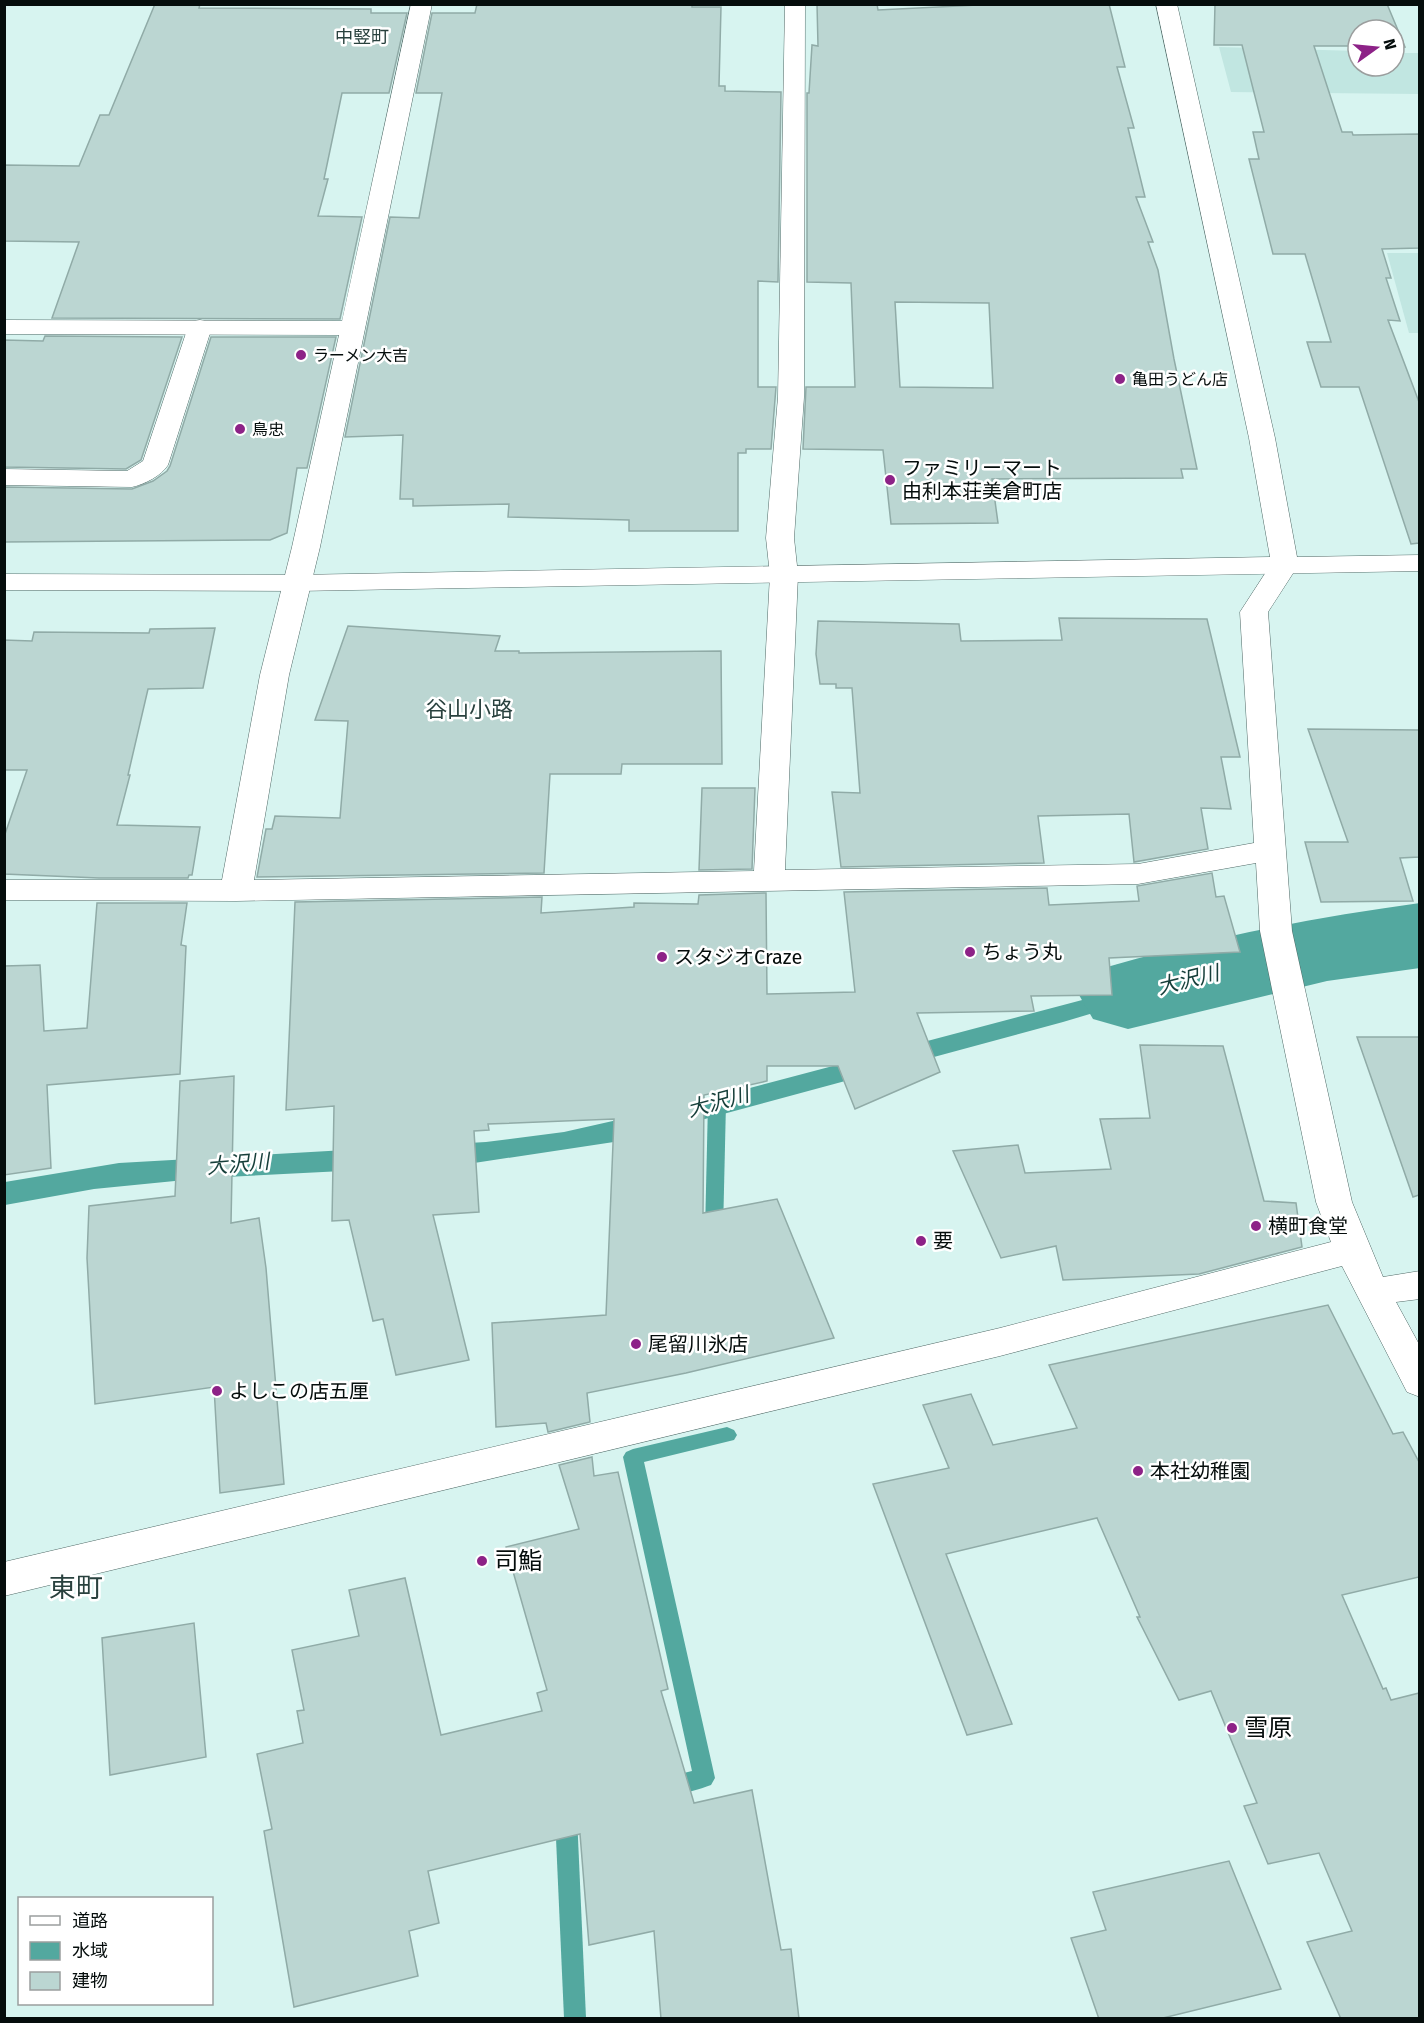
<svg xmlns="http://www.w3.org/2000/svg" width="1424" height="2023" viewBox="0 0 1424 2023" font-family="'Fira Sans','Noto Sans JP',sans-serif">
  <rect width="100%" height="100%" fill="#d7f4f0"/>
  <!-- built -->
  <g fill="#c1e6e1">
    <polygon points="1219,47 1358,51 1358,66 1394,66 1394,53 1419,53 1419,94 1231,92"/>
    <polygon points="1387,253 1419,253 1419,333 1409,333"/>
  </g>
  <!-- water -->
  <g fill="#53a89f">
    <polygon points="1419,929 1419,950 1395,955 1323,962 1319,943"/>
    <polygon points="1260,953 1264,968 1167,991 1063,1022 627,1140 461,1165 205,1178 94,1189 5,1205 5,1182 119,1163 486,1142 564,1132 697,1102"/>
  </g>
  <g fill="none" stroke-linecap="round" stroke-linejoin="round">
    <!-- stream -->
    <g fill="#53a89f" fill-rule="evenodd">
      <polygon points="717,1097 723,1099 726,1103 723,1232 720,1237 714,1239 708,1237 705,1232 708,1103 711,1099"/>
      <path d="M727,1427L734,1430L737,1435L734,1440L644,1462L715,1778L711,1785C697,1790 673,1798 659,1793L655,1786L659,1779L692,1771L623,1457L626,1452L633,1449Z"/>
      <polygon points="566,1806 574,1809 577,1816 586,2018 564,2018 555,1816 558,1809"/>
    </g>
    <!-- river -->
    <path fill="#53a89f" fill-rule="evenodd" d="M1420,903V968L1327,981L1128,1029L1093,1019L1079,995L1093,971C1200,940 1309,918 1420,903Z"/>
  </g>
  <!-- building -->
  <g fill="#bbd6d2" stroke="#90aba7" stroke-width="1.5" fill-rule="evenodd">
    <polygon points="155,4 200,4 199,8 371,9 371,13 407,13 389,93 342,93 324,179 328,179 318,216 362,217 340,319 52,318 79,242 4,241 4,165 79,166 100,115 109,115"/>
    <polygon points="477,4 692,5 692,7 721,7 719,86 725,86 725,91 781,92 778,282 758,281 758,387 776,387 771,449 746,449 746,453 738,453 738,531 629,531 629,520 508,517 509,504 413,506 413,499 400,499 403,435 345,437 390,217 419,218 442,93 416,93 432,13 475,13"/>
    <path d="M817,4H877L878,10L998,4H1109L1125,67H1117L1134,128H1128L1145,197H1136L1153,242H1148L1158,270L1174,359L1197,469H1181L1183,478L992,479L998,523L891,524L883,450L803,449L806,387H855L851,283L807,282V93H809L812,45L818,46ZM895,302L989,303L993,388L900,387Z"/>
    <polygon points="1215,4 1387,4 1405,47 1394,47 1394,30 1358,30 1358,46 1314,46 1342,132 1352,132 1353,135 1419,134 1419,248 1382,249 1391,278 1386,278 1400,321 1388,320 1419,402 1419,543 1411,544 1359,387 1321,387 1307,342 1331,342 1305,254 1273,254 1249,159 1259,159 1253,132 1264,132 1242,45 1214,45"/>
    <polygon points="45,336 182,337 141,460 126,469 4,467 4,340 43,341"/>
    <polygon points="211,337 336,337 307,468 297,468 287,533 270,540 4,542 4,487 132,489 153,481 167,471 170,466"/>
    <polygon points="1059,618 1207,619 1240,757 1221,757 1231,809 1201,808 1208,849 1134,862 1129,814 1038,816 1044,863 841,867 832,792 860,793 852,688 836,688 836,684 820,684 816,654 818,621 959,624 961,641 1062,640"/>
    <polygon points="348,626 500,636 495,651 519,651 519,653 721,651 722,764 622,764 621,774 550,774 544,873 257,877 266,829 272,829 275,816 340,818 348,721 315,720"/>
    <polygon points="215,628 203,688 148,689 128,775 130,775 117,825 200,827 192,875 189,875 188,878 99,878 4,874 4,837 27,770 4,770 4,640 32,641 34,632 149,633 150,629"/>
    <polygon points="1308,729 1419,730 1419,857 1400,858 1413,901 1321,902 1305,842 1348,842"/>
    <polygon points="702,788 755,788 752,869 699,870"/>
    <polygon points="1212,873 1216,897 1224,896 1240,952 1109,958 1112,995 1031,996 1034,1011 917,1013 940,1072 855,1109 838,1066 767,1066 767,1081 704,1095 703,1213 777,1199 834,1338 686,1373 587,1393 590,1422 548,1432 546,1423 496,1427 492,1323 606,1315 614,1119 488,1124 489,1130 474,1131 479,1212 433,1215 469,1360 396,1375 383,1319 373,1321 349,1220 332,1221 334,1106 286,1110 295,902 542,897 541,913 634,907 634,903 698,904 699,895 766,893 767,994 855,992 844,892 1047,888 1049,905 1139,901 1137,886"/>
    <polygon points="97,903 187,903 181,945 186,946 180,1074 47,1085 51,1168 4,1175 4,966 40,965 44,1031 87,1028"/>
    <polygon points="1357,1037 1419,1037 1419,1195 1413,1197"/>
    <polygon points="1140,1045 1223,1046 1264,1201 1296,1203 1302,1247 1199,1274 1063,1280 1056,1246 1001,1258 953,1151 1018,1145 1025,1173 1111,1169 1100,1119 1150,1118"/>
    <polygon points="234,1076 231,1223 259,1218 266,1268 284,1484 220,1493 214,1387 95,1404 87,1258 89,1206 175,1196 180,1081"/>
    <polygon points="1328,1305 1393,1434 1403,1432 1419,1462 1419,1577 1342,1595 1383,1689 1386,1688 1391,1700 1419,1693 1419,2019 1341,2019 1307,1942 1352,1931 1319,1853 1268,1864 1244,1806 1257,1803 1211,1691 1179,1700 1137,1617 1140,1617 1097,1518 946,1554 1012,1724 967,1735 873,1484 949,1468 923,1405 971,1394 993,1445 1077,1428 1049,1365"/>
    <polygon points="592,1457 594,1476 618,1472 668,1689 661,1691 694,1803 752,1790 781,1950 791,1949 799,2019 661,2019 654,1931 589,1945 580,1834 428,1871 439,1923 409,1931 418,1976 294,2007 264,1831 272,1829 257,1754 303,1743 297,1711 304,1710 292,1650 359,1636 349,1590 405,1578 441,1735 542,1711 537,1693 547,1690 506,1547 579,1529 559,1465"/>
    <polygon points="194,1623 206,1757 110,1775 102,1638"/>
    <polygon points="1229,1861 1281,1989 1159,2019 1099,2019 1071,1938 1106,1930 1093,1892"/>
  </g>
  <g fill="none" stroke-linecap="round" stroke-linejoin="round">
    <defs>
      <path id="lane" d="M200,320L209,322L212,327L168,465C161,476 145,484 132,487L4,485V469L127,471L143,461L188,327L191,322Z"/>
      <polygon id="street" points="411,4 432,4 320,547 289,675 254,880 754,871 770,575 766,538 778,397 785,4 805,4 804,397 794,538 798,575 785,870 1138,864 1254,843 1240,612 1275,558 1285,556 1295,558 1299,564 1268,612 1292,931 1352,1202 1383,1277 1420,1271 1420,1299 1396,1302 1420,1346 1420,1397 1407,1392 1342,1266 1000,1356 4,1596 4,1562 1000,1328 1331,1242 1316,1202 1260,931 1256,863 1138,884 236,901 4,900 4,880 222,880 260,675 292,547 339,335 4,334 4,320 342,321"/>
      <polygon id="secondary" points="1156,4 1177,4 1275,438 1297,557 1420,555 1420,571 296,591 4,590 4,574 296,575 1270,557 1249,438"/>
    </defs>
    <!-- lane casing -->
    <use href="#lane" stroke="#516a67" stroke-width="1"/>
    <!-- street casing -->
    <use href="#street" stroke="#516a67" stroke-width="1"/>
    <!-- secondary casing -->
    <use href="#secondary" stroke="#516a67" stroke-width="1"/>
    <!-- lane -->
    <use href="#lane" fill="#fff" fill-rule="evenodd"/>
    <!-- street -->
    <use href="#street" fill="#fff" fill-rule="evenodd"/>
    <!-- secondary -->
    <use href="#secondary" fill="#fff" fill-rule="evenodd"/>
  </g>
  <!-- markers -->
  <g fill="#8d2287" stroke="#fff" stroke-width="2">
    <circle cx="301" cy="355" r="6"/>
    <circle cx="1120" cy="379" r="6"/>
    <circle cx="240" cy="429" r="6"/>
    <circle cx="890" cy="480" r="6"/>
    <circle cx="970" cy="952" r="6"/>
    <circle cx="662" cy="957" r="6"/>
    <circle cx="1256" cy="1226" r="6"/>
    <circle cx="921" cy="1241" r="6"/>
    <circle cx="636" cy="1344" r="6"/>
    <circle cx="217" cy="1391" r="6"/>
    <circle cx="1138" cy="1471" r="6"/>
    <circle cx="482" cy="1561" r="6"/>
    <circle cx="1232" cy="1728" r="6"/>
  </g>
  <g text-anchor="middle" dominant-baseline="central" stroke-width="5" stroke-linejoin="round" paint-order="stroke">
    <!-- far-poi labels -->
    <g font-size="16" fill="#050d0c" stroke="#fff" text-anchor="start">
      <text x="313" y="355">ラーメン大吉</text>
      <text x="1132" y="379">亀田うどん店</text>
      <text x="252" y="429">鳥忠</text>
    </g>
    <!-- far-quarter labels -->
    <g font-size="18" fill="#29413e" stroke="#fff">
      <text x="362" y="37">中竪町</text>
    </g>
    <!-- poi labels -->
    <g font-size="20" fill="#050d0c" stroke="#fff" text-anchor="start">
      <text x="902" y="468">ファミリーマート<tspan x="902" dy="23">由利本荘美倉町店</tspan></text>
      <text x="982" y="952">ちょう丸</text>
      <text x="674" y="957">スタジオCraze</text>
      <text x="1268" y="1226">横町食堂</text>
      <text x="933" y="1241">要</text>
      <text x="648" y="1344">尾留川氷店</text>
      <text x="229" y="1391">よしこの店五厘</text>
      <text x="1150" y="1471">本社幼稚園</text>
    </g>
    <!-- water labels -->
    <g font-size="21" font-style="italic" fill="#163f3a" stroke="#fff">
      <text transform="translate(1188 980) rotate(-14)">大沢川</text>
      <text transform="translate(718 1102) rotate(-15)">大沢川</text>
      <text transform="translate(238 1164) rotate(-5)">大沢川</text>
    </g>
    <!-- quarter labels -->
    <g font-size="22" fill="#29413e" stroke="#fff">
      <text x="469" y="709">谷山小路</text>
    </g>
    <!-- near-poi labels -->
    <g font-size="24" fill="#050d0c" stroke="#fff" text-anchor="start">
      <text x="494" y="1561">司鮨</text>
      <text x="1244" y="1728">雪原</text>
    </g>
    <!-- near-quarter labels -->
    <g font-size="27" fill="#29413e" stroke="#fff">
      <text x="76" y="1588">東町</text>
    </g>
  </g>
  <!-- border -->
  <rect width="1424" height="2023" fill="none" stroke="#050d0c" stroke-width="12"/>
  <!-- legend -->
  <rect x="18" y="1897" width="195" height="108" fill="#ffffff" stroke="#9b9e9e" stroke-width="1.5"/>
  <rect x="30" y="1916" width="30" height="9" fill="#ffffff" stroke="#9b9e9e" stroke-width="1.5"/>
  <text x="72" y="1927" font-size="18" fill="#050d0c">道路</text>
  <rect x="30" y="1942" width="30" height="18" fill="#53a89f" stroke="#9b9e9e" stroke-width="1.5"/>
  <text x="72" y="1957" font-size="18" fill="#050d0c">水域</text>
  <rect x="30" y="1972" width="30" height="18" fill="#bbd6d2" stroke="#9b9e9e" stroke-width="1.5"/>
  <text x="72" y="1987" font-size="18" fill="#050d0c">建物</text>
  <!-- north arrow -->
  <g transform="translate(1376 48) rotate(75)"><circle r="28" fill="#ffffff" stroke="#9b9e9e" stroke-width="1.5"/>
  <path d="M0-4.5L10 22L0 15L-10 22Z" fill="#8d2287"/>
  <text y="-9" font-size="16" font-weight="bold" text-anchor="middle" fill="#050d0c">N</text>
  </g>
</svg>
